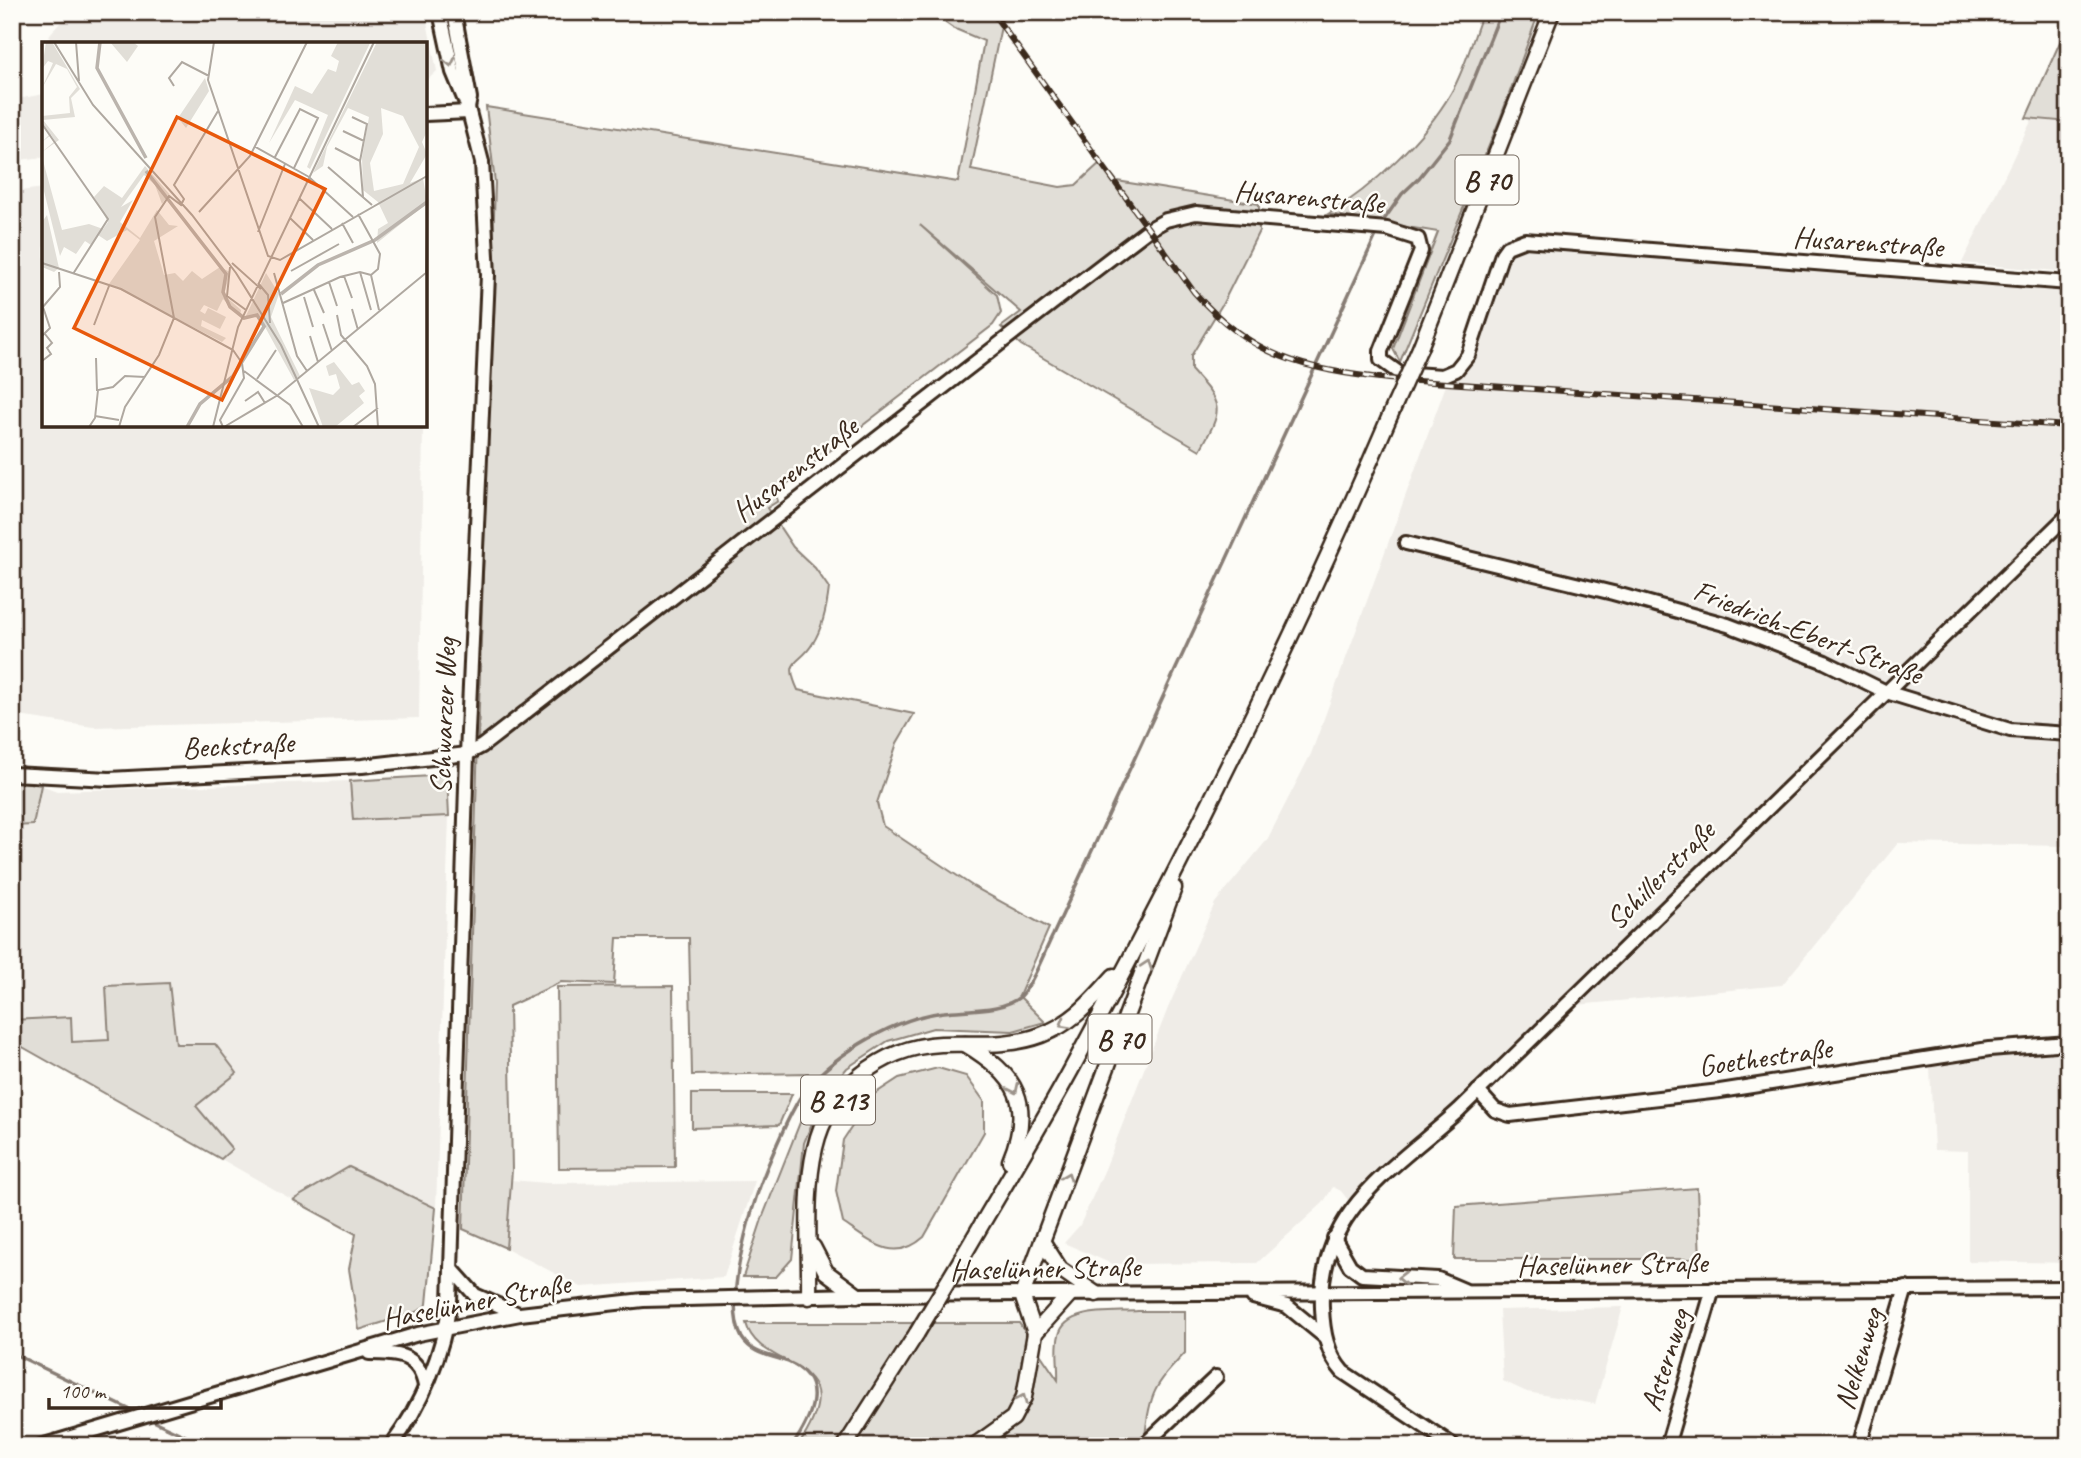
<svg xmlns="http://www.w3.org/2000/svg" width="2081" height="1458" viewBox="0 0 2081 1458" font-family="Caveat,sans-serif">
  <rect width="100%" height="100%" fill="#fdfcf7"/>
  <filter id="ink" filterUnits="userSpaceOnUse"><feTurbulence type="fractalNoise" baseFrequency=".0143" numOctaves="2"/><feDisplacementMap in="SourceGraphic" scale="14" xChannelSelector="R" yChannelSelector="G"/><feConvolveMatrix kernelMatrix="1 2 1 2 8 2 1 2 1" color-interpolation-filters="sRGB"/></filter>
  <g filter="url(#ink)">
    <!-- built -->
    <g fill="#efece7">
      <polygon points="70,12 425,12 437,71 425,82 425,44 48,44 50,34"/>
      <polygon points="2069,43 2069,272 1962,263"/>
      <polygon points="44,94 44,157 12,161 12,100"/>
      <polygon points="425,182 429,201 425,384"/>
      <polygon points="44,188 44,425 423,425 419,718 93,727 12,715 12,192"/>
      <polygon points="1531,244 2069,290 2069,846 1898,843 1782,985 1577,1005 1352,1205 1341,1191 1333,1187 1323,1203 1257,1263 1112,1264 1064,1243 1080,1225 1105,1169 1168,1008 1215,903 1267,840 1311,754 1446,385 1460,370 1503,263 1511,251"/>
      <polygon points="350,781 353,820 449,816 436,1208 349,1167 293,1200 221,1159 232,1149 196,1106 214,1044 109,1040 72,1043 70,1017 12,1020 12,826 33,825 41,785 57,791"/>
      <polygon points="2069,1050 2069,1263 1968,1261 1968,1151 1934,1150 1930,1067 2002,1055"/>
      <polygon points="510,1180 547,1183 755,1181 724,1277 581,1287 506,1248"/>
      <polygon points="1623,1307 1595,1404 1527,1392 1503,1381 1499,1310"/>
    </g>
    <!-- green -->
    <g fill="#e1ded7" stroke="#8e847a" stroke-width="2">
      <path d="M930,12H1004L971,170L1060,187L1076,185L1101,162L1117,181L1259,204V231L1223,303L1191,356V370C1223,405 1224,408 1200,450L1021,345L1001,327L1021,312L920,225L997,295L1001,313L993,325L775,493L778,501L767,508L793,547L815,568L829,588C827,606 823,627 813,643C800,666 783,657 798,690L914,714L897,743L877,803L883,826L974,887L1049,928L1019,996L1045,1022L1013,1031L933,1028L888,1041L847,1068L822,1098L804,1143L792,1259L776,1277H743L763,1216L810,1097L808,1073L692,1075L689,938H617L614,984L561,982L509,1006L512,1170L506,1248L463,1229L495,183L486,107L958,182L984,41L953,28Z"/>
      <path d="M1483,12H1539L1500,119L1400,362L1393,349L1438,232L1328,214C1372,188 1425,138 1451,93C1465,69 1473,38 1483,12Z"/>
      <polygon points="2069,22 2069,122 2026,118"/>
      <polygon points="447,775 449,816 353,820 350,781"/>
      <polygon points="12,780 41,785 33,825 12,826"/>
      <polygon points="169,983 176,1044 215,1044 237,1073 196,1106 232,1149 221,1159 12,1041 12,1020 71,1017 72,1042 109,1040 106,986"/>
      <polygon points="673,986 675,1167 559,1168 557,987"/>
      <path d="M938,1068L966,1076L984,1101V1132L924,1237C894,1264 871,1242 843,1223L836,1191L843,1140L873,1095L899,1078Z"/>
      <polygon points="692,1094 792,1094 779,1125 692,1128"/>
      <polygon points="349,1167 436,1208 427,1304 419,1311 359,1330 349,1269 356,1234 293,1200"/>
      <polygon points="1697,1188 1700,1259 1454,1259 1456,1206"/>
      <path d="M1138,1311H1185V1353C1155,1385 1149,1393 1145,1438L1136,1446H798C860,1355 758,1373 746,1323H1019L1058,1380C1059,1366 1055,1349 1059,1335C1066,1307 1114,1313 1138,1311Z"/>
    </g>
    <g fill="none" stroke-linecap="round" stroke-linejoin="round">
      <!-- stream -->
      <g stroke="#887d74" stroke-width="3.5">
        <polyline points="1381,224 1402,194 1419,178 1450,139 1501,12"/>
        <polyline points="12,1353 139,1414"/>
        <polyline points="149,1419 207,1446"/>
        <path d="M792,1446C811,1419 830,1380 788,1362C771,1355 753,1355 742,1338C721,1300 754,1196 771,1158C779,1139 794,1103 807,1088C837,1052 898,1017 944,1012C966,1009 1003,1012 1021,996C1033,984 1045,950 1053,935L1378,231"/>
      </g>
      <defs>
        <g id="minor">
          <polyline points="454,12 470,98 468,108"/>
          <polyline points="425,114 469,112"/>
          <polyline points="1406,543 1613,593 1728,625 1825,662 1886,692 2010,730 2069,734"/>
          <path d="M12,774L109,779L362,766L467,754L482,746C704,574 924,400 1148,230L1166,220L1196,213L1387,229L1418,239L1421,251L1381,351V360L1399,373L1442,376L1456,370L1468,355L1502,254L1507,247L1525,240L2069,283"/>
          <polyline points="1478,1091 1495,1110 1510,1115 1720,1091 1989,1049 2069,1043"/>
          <polyline points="1334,1238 1350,1266 1362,1275 1438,1279 1464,1290"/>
          <polyline points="451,1268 475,1295 516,1313"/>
          <polyline points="1253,1297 1287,1306 1325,1337"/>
          <path d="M369,1353C397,1353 419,1354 425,1386"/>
          <polyline points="41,1446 418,1334 520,1314 643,1300 857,1295 2069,1288"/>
          <path d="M391,1446C422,1405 443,1353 450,1302L467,754L488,275L482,162L468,108L453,72L440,12"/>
          <polyline points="1143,1446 1216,1377"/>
          <path d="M1454,1446L1343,1372C1327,1354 1323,1332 1322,1308C1318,1210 1394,1169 1459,1110L2069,514"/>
          <polyline points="1667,1446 1713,1289"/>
          <polyline points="1859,1446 1906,1288"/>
        </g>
        <g id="major">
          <polyline points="1420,348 1552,12"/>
          <path d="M965,1044C1017,1075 1034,1103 1010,1161"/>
          <polyline points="1042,1241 1060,1269 1096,1294"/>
          <polyline points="813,1247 826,1272 857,1295"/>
          <path d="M962,1258C998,1196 1036,1134 1071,1070C1188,853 1298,631 1395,404"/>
          <path d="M809,1297C810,1249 804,1196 815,1148C828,1090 881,1047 941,1044C974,1043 1009,1047 1041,1035C1074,1023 1092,1000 1114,976"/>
          <polyline points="1035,1333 1070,1294"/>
          <polyline points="845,1446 917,1333"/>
          <polyline points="974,1446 1013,1418 1024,1397 1035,1333 1022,1295 1174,888"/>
        </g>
      </defs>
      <!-- minor casing -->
      <use href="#minor" stroke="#3b2a1e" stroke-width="18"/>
      <!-- major casing -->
      <use href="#major" stroke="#3b2a1e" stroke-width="19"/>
      <!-- minor -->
      <use href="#minor" stroke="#fdfcf7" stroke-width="12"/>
      <!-- major -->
      <use href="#major" stroke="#fdfcf7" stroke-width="14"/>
      <defs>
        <path id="rail" d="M992,12L1194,292C1252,358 1304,369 1388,379L2069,426"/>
      </defs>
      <!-- rail casing -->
      <use href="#rail" stroke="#3b2a1e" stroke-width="6"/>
      <!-- rail -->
      <use href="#rail" stroke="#fdfcf7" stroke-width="3.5" stroke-dasharray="10" stroke-linecap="butt"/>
      <defs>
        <g id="major-bridge">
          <polyline points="1395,404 1420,348"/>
          <polyline points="917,1333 962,1258"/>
        </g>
      </defs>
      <!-- major-bridge casing -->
      <use href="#major-bridge" stroke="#3b2a1e" stroke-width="19" stroke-linecap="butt"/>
      <!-- major-bridge -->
      <use href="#major-bridge" stroke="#fdfcf7" stroke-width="14"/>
    </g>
    <!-- one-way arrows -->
    <defs><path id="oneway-chevron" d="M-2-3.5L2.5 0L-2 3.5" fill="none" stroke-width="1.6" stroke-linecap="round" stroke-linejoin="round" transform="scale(1.75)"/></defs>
    <g stroke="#9c938a">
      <use href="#oneway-chevron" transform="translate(450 62) rotate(77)"/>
      <use href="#oneway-chevron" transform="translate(1147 965) rotate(-71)"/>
      <use href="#oneway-chevron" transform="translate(1064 1024) rotate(150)"/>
      <use href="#oneway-chevron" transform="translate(1014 1089) rotate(65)"/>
      <use href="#oneway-chevron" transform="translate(1067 1177) rotate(-69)"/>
      <use href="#oneway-chevron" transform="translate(1402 1278) rotate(-179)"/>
      <use href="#oneway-chevron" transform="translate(1022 1399) rotate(-67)"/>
    </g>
  </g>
  <g text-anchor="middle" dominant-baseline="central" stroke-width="5" stroke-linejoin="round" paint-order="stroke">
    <!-- shield labels -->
    <g fill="#fdfcf7" stroke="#75695f" stroke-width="2">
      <rect x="1455.5" y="155.5" width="63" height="49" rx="5"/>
      <rect x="1088.5" y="1014.5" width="63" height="49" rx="5"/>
      <rect x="801" y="1075.5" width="74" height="49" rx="5"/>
    </g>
    <g font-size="28" font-weight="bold" fill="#3b2a1e">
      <text x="1487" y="180">B 70</text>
      <text x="1120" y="1039">B 70</text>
      <text x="838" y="1100">B 213</text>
    </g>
    <!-- street labels -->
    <g font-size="30" fill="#3b2a1e" stroke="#fdfcf7">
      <text transform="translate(1309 197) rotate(5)">Husarenstraße</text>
      <text transform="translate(1868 242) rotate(4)">Husarenstraße</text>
      <text transform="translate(795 469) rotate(-38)">Husarenstraße</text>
      <text transform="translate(1808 632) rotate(21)">Friedrich-Ebert-Straße</text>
      <text transform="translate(443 716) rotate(-88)">Schwarzer Weg</text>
      <text transform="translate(238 745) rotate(-3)">Beckstraße</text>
      <text transform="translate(1660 875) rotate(-45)">Schillerstraße</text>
      <text transform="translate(1765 1057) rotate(-8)">Goethestraße</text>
      <text transform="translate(1612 1264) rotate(-1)">Haselünner Straße</text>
      <text transform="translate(1045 1268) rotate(-1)">Haselünner Straße</text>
      <text transform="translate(476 1301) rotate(-11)">Haselünner Straße</text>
      <text transform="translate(1858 1359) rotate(-73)">Nelkenweg</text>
      <text transform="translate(1665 1360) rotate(-73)">Asternweg</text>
    </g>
  </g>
  <!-- overview -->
  <g transform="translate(42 42)">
    <rect width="385" height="385" fill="#fdfcf7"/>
    <path d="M4,0H10L38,47L29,56L33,75L1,78L17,98L0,110L13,99L9,93L0,100L8,92L0,83V74L28,71L27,55L35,45L25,27L14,22L0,46L11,21L6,19L0,27ZM68,0H91L96,4L85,20ZM296,0L328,1L268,127L265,125L286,73L253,58L227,101L253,44L270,52L286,27L294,30L297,19L289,14ZM335,0H385V89L380,100L385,112L368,141L381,136L385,161L335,201L336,187L346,181L336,160L321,148L320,115L327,75L306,66L285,105L281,124L271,131ZM339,66L361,74L377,105L361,142L332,149L328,121L341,92ZM163,36L167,49L144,86L136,76ZM0,115L20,188L47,182L61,187L66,180L52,155L62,144L80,156L103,124L136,162L127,152L120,162L113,143L102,133L79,165L91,158L78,180L98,196L115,168L127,183L136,184L112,199L122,233L133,231L141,239L150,229L160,237L178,225L188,230L182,253L199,268L198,274L181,257L175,269L162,263L158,269L163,272L166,266L184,275L178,287L160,278L159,284L184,296L180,300L67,242L98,198L85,188L65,199L56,193L49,203L43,199L34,212L22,205L18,214L0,141ZM5,173L17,226L12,230L0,225V180ZM224,231L237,252L229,275L258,334L252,338L217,274L203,276ZM292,320L310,343L317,340L323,349L317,354L322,361L293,385H281L267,346L291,353L298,346L294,332L287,334L284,324Z" fill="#e1ded7" fill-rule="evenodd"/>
    <path fill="none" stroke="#bbb4ad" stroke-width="3.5" d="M58,0L55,26L104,116M104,129L184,232L181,250L188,265L202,276L215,273L222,284M239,252L276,223L333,198L385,160M145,385L158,362L191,334L223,283"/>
    <path fill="none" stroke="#afa8a0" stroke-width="2" d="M12,0L51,63L150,173L194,231L239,303L277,385M34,0L37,39M172,0L166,38L226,214L238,218L385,134M132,44L127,36L140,20L167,34M310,75L325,82L318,119L321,155M0,82L66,177L31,232M301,89L322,99M212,104L267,135L311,175M293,106L318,119M233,115L258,67L276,76L252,126M286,125L330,163M257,156L290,187M157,170L208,114L265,0M316,172L338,212L336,227L329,233M248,176L271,198M300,181L311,201M216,190L243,122M0,221L79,247L191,308L200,321L202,336L178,378L181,385M190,221L219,247M188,225L185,254L204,268M249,229L297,202M318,230L329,268M232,231L255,314L265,329M384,231L385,184M329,233L337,268M302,234L310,256M287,240L295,264M216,241L226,253L228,281M272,248L282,271M262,255L271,285M241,261L298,235L318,230L329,233M0,266L18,245L17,230M310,267L316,288M295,273L299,293L325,324L333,342L336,385M281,282L290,309M52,283L67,244M0,294L8,286L1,265M268,294L276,320M54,316L55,349M0,319L9,312L5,306L10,301L3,292M202,329L248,363L261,385M215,337L234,308M203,359L216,350L223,361M53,374L77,378M47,385L53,376L56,348L71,345L83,334L103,335M77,385L83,365L117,313L132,276L113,175L127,154L139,163L142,157L132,143L176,69M171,385L196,285L332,0M182,385L236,353L385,230M311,385L336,366"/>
    <path fill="#e8590c" fill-opacity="0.15" stroke="#e8590c" stroke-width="3.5" d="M135,75L283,147L180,358L32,286Z"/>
    <rect width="385" height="385" fill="none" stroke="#3b2a1e" stroke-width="3.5"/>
  </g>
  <!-- margin -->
  <rect width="2081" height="1458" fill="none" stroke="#fdfcf7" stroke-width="42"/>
  <rect x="21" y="21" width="2039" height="1416" fill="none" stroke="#3b2a1e" stroke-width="2.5" filter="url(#ink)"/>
  <!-- scale -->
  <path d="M49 1398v10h172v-10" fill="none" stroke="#3b2a1e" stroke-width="3.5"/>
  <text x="60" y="1398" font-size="21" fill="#3b2a1e" stroke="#fdfcf7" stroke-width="5" paint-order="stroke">100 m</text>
</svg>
